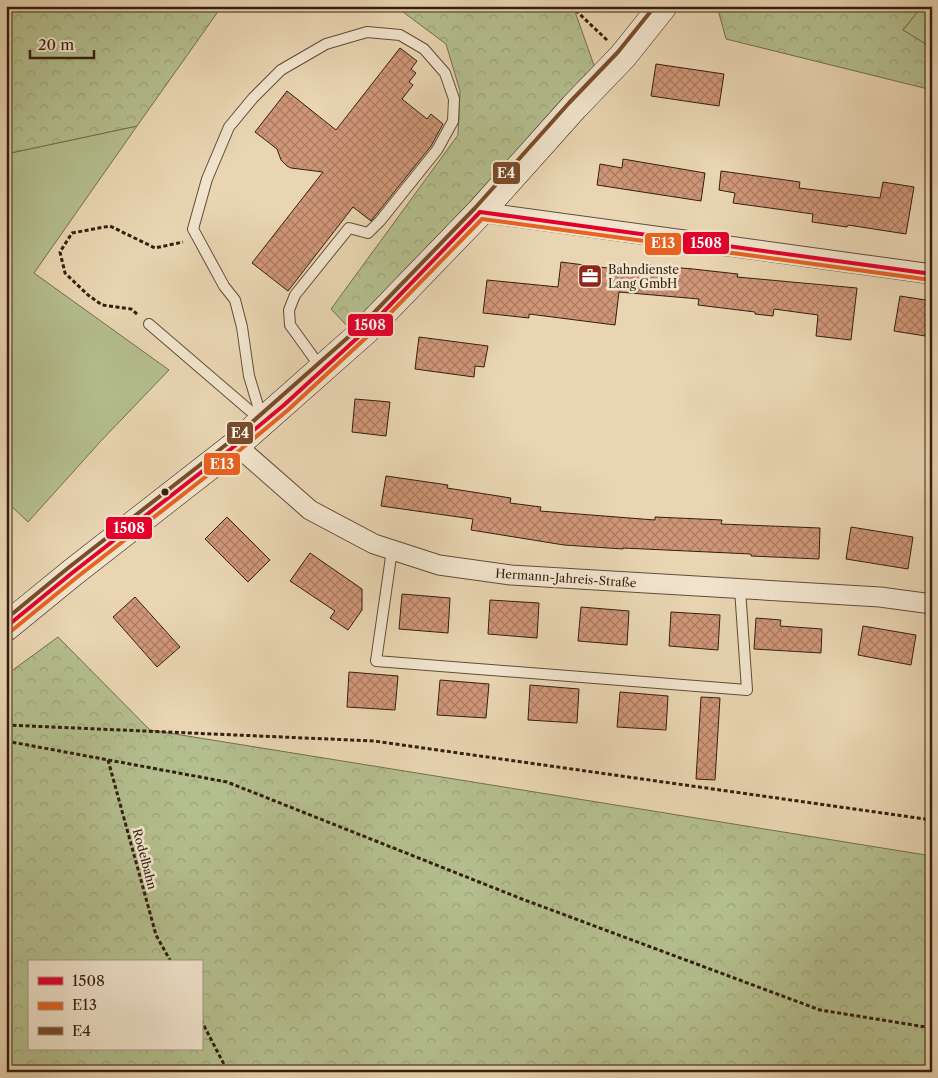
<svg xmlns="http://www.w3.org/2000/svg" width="938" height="1078" viewBox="0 0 938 1078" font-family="'Libre Caslon Text',serif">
  <defs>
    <pattern id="forest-crowns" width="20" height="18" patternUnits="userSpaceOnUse" patternTransform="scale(1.25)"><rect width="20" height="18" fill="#b4be8e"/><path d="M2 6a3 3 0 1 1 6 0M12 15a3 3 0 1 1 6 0" fill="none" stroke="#9ba379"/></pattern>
    <pattern id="building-cross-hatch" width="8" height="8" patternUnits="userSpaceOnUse" patternTransform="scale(1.25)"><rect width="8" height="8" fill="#d09678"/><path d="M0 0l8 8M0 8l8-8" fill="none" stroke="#aa7a61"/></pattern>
  </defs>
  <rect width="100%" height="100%" fill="#e9d5b2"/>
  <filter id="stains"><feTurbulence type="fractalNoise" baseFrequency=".004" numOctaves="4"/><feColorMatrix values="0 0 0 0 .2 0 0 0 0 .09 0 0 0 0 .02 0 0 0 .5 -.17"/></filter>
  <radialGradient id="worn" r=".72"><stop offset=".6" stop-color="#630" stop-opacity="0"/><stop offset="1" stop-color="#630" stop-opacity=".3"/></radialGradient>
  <!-- grass -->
  <g fill="#b4be8e" stroke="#746e4e">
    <polygon points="922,6 932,6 932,48 903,30"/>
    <polygon points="137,126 34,273 169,370 100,442 28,522 6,501 6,154"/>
  </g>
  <!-- forest -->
  <g fill="url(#forest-crowns)" stroke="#746e4e" fill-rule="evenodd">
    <polygon points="6,6 222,6 137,126 6,154"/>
    <polygon points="395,6 573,6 596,71 349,328 331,309 458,135 460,91 446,44"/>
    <polygon points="717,6 922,6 903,30 932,48 932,90 726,39"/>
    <path d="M58,637L150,730L932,856V1072H6V675ZM29,962H201V1049H29Z"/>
  </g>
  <!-- building -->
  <g fill="url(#building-cross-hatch)" stroke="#341f0f">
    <polygon points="400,48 417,61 411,69 416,73 409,82 413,85 402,99 427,119 431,114 443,124 431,146 371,221 353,207 288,291 252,263 323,172 291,168 287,166 281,160 277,149 255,132 287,91 336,130"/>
    <polygon points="656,64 724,74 719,106 651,96"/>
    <polygon points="623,159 705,173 701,201 597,185 600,164 622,168"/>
    <polygon points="721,171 800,182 799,188 880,198 883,182 914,187 906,234 848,225 847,227 812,222 813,214 733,203 735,193 719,190"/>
    <polygon points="561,262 646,273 647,265 693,269 738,274 737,277 857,288 851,340 816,336 818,315 774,309 773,316 755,314 755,312 698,305 699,299 619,292 615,325 529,314 529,318 483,313 487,280 558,287"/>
    <polygon points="900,296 932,301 932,337 894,331"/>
    <polygon points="419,337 488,346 484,367 475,366 474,377 415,369"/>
    <polygon points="355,399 390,402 386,436 352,432"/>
    <polygon points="386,476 448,485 447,488 511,498 510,503 541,507 540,511 655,520 655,517 722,520 721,524 820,528 819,559 751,556 751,554 623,548 623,549 564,545 471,530 473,519 381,506"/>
    <polygon points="227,517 270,560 248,582 205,539"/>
    <polygon points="851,527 913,537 908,569 846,559"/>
    <polygon points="310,553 362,589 362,610 348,630 330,618 335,611 290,581"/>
    <polygon points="402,594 450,598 448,633 399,629"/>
    <polygon points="135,597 180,647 157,667 113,617"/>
    <polygon points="490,600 539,603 537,638 488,634"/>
    <polygon points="581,607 629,611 627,645 578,641"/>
    <polygon points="671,612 720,615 718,650 669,646"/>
    <polygon points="756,618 781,620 780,626 822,629 821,653 754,649"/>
    <polygon points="863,626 916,635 911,665 858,655"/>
    <polygon points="349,672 398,676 395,710 347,707"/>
    <polygon points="440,680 489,684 486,718 437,715"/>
    <polygon points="530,685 579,689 577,723 528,720"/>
    <polygon points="620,692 668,696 666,730 617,727"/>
    <polygon points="701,697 720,698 715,780 696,779"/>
  </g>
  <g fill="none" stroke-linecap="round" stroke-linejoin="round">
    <defs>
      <g id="lane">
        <polyline points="149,324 262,421"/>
        <polyline points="262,419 249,376 242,327 235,300 224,286 193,229 207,179 229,127 253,98 281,70 326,44 367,32 400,35 424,49 445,73 454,99 453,121 437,150 380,221 368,233 349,228 295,295 289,310 290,325 321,368"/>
        <polyline points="392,550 376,661 747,690 740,589"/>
      </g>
      <g id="street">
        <polyline points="480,212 932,274"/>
        <polyline points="236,445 310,510 374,544 439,565 511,575 880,597 932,604"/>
      </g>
      <polyline id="secondary" points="6,627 72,573 236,445 366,330 480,212 574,107 623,56 663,6"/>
    </defs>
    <!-- lane casing -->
    <use href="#lane" stroke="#614c38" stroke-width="12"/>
    <!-- street casing -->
    <use href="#street" stroke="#614c38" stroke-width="21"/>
    <!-- secondary casing -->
    <use href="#secondary" stroke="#341f0f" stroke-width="29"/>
    <!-- path -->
    <g stroke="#341f0f" stroke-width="3" stroke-dasharray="4 2.5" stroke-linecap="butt">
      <polyline points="571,6 607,40"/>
      <polyline points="137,314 131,309 102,305 88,295 65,273 60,252 72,233 110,226 155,248 183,242"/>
      <polyline points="6,725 374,741 932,820"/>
      <polyline points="6,741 227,782 522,899 820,1010 932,1028"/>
      <polyline points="108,760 156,935 171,962"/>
      <polyline points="201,1020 228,1072"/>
    </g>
    <!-- lane -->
    <use href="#lane" stroke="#f1e4cd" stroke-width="10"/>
    <!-- street -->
    <use href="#street" stroke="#f1e4cd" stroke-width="19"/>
    <!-- secondary -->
    <use href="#secondary" stroke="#f1e4cd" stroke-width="28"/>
    <defs>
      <g id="bus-1">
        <polyline points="480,212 932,274"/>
        <polyline points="6,627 72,573 236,445 284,405 366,330 480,212"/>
      </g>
      <polyline id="bus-2" points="10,632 76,578 240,450 288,410 370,334 482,219 931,280"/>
      <polyline id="bus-3" points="6,619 68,568 232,440 362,325 475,208 569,103 618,52 655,6"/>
    </defs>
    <!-- bus-1 casing -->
    <use href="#bus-1" stroke="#f1e4cd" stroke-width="8"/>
    <!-- bus-2 casing -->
    <use href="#bus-2" stroke="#f1e4cd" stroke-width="8"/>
    <!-- bus-3 casing -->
    <use href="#bus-3" stroke="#f1e4cd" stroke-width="8"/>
    <!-- bus-1 -->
    <use href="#bus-1" stroke="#e4002b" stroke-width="4"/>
    <!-- bus-2 -->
    <use href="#bus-2" stroke="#e86221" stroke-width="4"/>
    <!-- bus-3 -->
    <use href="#bus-3" stroke="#7a4b2a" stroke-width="4"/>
  </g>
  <!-- icons -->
  <defs>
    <symbol id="office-square" viewBox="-11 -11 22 22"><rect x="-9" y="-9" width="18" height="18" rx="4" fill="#8f2418" stroke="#f1e4cd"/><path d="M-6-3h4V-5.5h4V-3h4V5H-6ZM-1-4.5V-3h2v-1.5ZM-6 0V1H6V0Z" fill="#fff"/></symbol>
  </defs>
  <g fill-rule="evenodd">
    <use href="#office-square" x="576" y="262" width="28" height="28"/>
  </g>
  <!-- markers -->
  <circle fill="#341f0f" stroke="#f1e4cd" stroke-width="2" cx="165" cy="492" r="4.5"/>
  <g text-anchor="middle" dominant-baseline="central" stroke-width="5" stroke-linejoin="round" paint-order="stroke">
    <!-- poi labels -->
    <g font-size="12" fill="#341f0f" stroke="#f1e4cd" text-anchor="start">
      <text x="608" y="269">Bahndienste<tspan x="608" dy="14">Lang GmbH</tspan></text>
    </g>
    <!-- street labels -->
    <g font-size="12" fill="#341f0f" stroke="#f1e4cd">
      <text transform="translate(566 578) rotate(4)">Hermann-Jahreis-Straße</text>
      <text transform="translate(145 859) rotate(75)">Rodelbahn</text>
    </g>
  </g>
  <g stroke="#f1e4cd" stroke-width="2">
    <rect x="492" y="161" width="29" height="24" rx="5" fill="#7a4b2a"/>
    <rect x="682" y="231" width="48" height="24" rx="5" fill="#e4002b"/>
    <rect x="644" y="232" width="38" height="24" rx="5" fill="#e86221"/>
    <rect x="347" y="313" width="47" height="24" rx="5" fill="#e4002b"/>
    <rect x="226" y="421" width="28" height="24" rx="5" fill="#7a4b2a"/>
    <rect x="203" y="452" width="38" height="24" rx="5" fill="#e86221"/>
    <rect x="105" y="516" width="48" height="24" rx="5" fill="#e4002b"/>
  </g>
  <g font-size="14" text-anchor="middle" font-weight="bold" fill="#fff">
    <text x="506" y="178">E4</text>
    <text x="706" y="248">1508</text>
    <text x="663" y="248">E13</text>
    <text x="370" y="330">1508</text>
    <text x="240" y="438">E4</text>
    <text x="222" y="469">E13</text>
    <text x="129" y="533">1508</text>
  </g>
  <!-- margin -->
  <rect width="938" height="1078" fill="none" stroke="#e9d5b2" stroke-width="25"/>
  <rect x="8" y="8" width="923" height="1063" fill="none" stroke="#341f0f" stroke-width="2.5"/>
  <rect x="12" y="12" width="913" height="1053" fill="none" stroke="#341f0f"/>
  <!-- legend -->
  <rect x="28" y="960" width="175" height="90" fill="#f1e4cd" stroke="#a59581"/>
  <rect x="38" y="977" width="25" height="8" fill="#e4002b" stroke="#a59581"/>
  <text x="72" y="986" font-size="15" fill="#341f0f">1508</text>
  <rect x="38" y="1002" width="25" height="8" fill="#e86221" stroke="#a59581"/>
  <text x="72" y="1010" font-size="15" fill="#341f0f">E13</text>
  <rect x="38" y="1027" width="25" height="8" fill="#7a4b2a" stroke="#a59581"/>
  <text x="72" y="1036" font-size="15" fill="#341f0f">E4</text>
  <!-- scale -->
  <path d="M30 50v8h64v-8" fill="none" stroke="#341f0f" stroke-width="2.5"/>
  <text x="38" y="50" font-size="15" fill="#341f0f" stroke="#f1e4cd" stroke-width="4" paint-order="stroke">20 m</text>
  <rect width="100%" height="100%" filter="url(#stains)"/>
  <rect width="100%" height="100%" fill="url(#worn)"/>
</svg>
